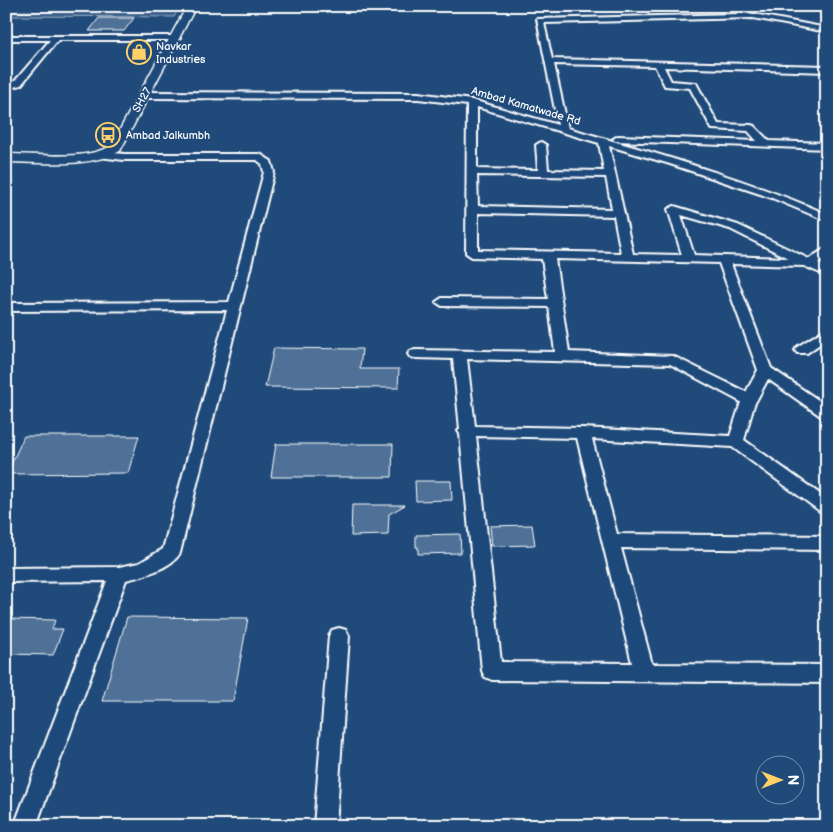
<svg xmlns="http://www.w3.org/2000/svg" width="833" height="832" viewBox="0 0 833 832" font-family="'Balsamiq Sans',sans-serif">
  <rect width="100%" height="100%" fill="#1f4a7a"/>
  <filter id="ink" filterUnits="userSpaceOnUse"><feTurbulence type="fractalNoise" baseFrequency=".02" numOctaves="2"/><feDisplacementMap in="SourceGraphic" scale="10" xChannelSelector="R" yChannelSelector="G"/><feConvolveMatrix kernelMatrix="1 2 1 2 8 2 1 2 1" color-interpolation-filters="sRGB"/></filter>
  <g filter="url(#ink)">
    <!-- green -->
    <polygon fill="#3c618b" stroke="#9eb0c5" points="6,6 180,6 174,17 6,16"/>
    <!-- building -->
    <g fill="#507197" stroke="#fff">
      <polygon points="99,18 134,18 124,31 89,31"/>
      <polygon points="274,348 362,349 360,369 399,369 398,388 265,387"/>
      <polygon points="24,436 139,436 128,473 7,474"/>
      <polygon points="276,444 393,444 392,477 271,477"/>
      <polygon points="415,481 451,481 452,500 416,501"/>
      <polygon points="352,505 405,505 389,514 388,535 351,536"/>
      <polygon points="532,525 535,545 492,546 490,526"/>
      <polygon points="460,534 461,553 418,554 418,547 416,547 416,535"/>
      <polygon points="127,617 248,618 233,701 102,701"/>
      <polygon points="6,619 55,620 52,629 63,629 53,655 6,654"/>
    </g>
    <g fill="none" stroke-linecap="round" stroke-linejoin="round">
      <defs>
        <g id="minor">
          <path d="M738,11L827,28V32L753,18L544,23L552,59L827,66V72L664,67L671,81L696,83L718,124L751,125L754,126L769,141L827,143V149L615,141L613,139L618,136L757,141L748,131L712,129L690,88L665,86L655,66L554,64L568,128C655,153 743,178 827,214V221L772,198L670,164L609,146L633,254L682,255L668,209L674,206L738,225L809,259L827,247V257L818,263L827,267V276L804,266L731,264L771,368L827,406V418L822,417L768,379L754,405L744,440L827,499V514L821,512L732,447L592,439L617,534L827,536V550L621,548L652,664L827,665V683L492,680L485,677L482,671L460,434L458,431L460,429L453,359L415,358L410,357L408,354L410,351L415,350L555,352L549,307L442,306L436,302L442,298L548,299L542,259L472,257L466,253L467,105L418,99L145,98L140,95L145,92L418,93L472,100L558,125L537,19L738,14ZM477,107L599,143L604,171L548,170L546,145L541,142L536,145L538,170L477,169ZM477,175L606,177L612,209L478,206ZM478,213L614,216L621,253L478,250ZM681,215L730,229L788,258L694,255ZM555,259L719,263L758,370L746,392L673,356L569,352ZM467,359L670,364L741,402L730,436L583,428L475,426ZM476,436L577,438L632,663L501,662Z"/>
          <polygon points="6,36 176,36 180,38 176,40 58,40 21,85 6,89 6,83 15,81 50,40 6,40"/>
          <path d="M103,152L124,154H260L271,161L274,172L180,553C172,568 141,577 126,580L36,826H14L107,581L6,582V568L119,567L139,563L163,549L227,310L6,311V303L229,302L264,172L262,164L257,160H124L99,157L98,155Z"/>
          <polygon points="827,328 827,339 807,353 797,353 795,350 797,347"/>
          <polygon points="339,628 346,630 349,636 336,826 314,826 329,636 332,630"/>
        </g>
        <path id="major" d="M187,6H196L120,151C87,169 43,162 6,162V154C38,154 83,161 111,146Z"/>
      </defs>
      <!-- minor casing -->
      <use href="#minor" stroke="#fff" stroke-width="4"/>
      <!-- major casing -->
      <use href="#major" stroke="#fff" stroke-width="3"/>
      <!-- minor -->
      <use href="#minor" fill="#1f4a7a" fill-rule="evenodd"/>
      <!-- major -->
      <use href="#major" fill="#1f4a7a" fill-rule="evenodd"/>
    </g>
  </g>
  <!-- icons -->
  <defs>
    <symbol id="shop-ring" viewBox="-11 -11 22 22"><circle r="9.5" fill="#1f4a7a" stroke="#ffd166" stroke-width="1.5"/><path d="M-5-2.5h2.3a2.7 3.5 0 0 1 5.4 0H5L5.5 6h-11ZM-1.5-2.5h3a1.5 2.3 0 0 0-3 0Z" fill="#ffd166"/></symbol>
    <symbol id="bus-ring" viewBox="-11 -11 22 22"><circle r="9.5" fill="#1f4a7a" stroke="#ffd166" stroke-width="1.5"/><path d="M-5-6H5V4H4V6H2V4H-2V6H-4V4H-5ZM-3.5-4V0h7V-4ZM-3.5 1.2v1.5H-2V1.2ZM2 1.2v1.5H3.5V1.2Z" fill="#ffd166"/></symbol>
  </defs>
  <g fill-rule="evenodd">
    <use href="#shop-ring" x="125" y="38" width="28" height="28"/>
    <use href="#bus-ring" x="94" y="121" width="28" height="28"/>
  </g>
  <g text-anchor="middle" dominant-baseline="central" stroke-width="4" stroke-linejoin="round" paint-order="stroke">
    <!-- far-poi labels -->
    <g font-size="11" fill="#fff" stroke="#1f4a7a" text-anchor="start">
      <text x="156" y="46">Navkar<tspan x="156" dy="13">Industries</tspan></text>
      <text x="126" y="135">Ambad Jalkumbh</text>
    </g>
    <!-- far-street labels -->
    <g font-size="11" fill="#fff" stroke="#1f4a7a">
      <text transform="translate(142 100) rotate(-61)">SH27</text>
      <text transform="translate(526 106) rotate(16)">Ambad Kamatwade Rd</text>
    </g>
  </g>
  <!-- margin -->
  <rect width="833" height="832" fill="none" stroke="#1f4a7a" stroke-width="25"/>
  <rect x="12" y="12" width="808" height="807" fill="none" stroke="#fff" stroke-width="2" filter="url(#ink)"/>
  <!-- north arrow -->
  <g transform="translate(780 780) rotate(90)"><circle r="24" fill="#1f4a7a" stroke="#7992af"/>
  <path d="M0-4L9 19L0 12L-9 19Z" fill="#ffd166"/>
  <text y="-8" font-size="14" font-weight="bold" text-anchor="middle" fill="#ffffff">N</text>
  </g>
</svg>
